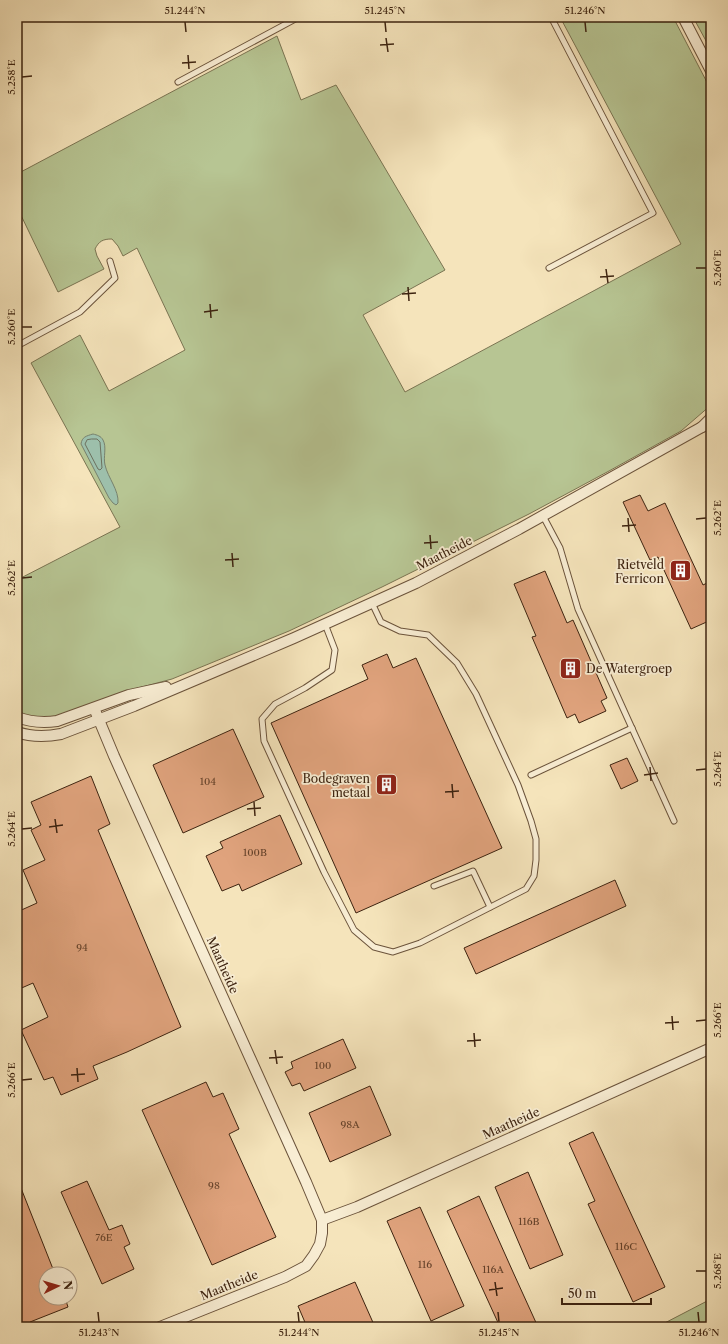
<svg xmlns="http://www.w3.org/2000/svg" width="728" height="1344" viewBox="0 0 728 1344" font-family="'Libre Caslon Text',serif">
  <rect width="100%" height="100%" fill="#f5e4bb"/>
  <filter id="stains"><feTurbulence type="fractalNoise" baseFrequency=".005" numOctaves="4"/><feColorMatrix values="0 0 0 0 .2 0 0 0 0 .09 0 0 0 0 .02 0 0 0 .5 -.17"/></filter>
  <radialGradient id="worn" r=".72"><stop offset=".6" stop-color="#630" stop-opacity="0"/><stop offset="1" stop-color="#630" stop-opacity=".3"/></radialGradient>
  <!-- green -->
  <g fill="#b7c593" stroke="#7a7452">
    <path d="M560,17H673L711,90V405L681,431L609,471L529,514L382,587L289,631L172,679L127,691L53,719L30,718L17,713V580L120,527L31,363L80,335L109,391L185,350L137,248L123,256L118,246L112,239C103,239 99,241 95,249L97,256L104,269L58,292L17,207V174L277,36L301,100L336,85L445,270L363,315L405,392L681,244Z"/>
    <polygon points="693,17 711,17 711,50"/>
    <polygon points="711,1299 711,1327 657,1327"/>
  </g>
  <!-- water -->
  <path fill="#9dbfab" stroke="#77816d" d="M93,434C97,435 101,436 103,440C107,447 103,457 105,465C108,478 119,490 118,503L116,505L113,503L109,498L81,444C82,437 86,436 93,434Z"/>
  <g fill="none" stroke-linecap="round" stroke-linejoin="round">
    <!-- shore -->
    <polygon stroke="#6d715e" stroke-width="1" points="92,439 97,439 100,442 102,468 100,470 98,469 85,444 87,440"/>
  </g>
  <!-- building -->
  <g fill="#e0a37d" stroke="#3d2310">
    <polygon points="640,495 648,511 665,503 703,585 711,581 711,620 691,629 658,557 650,560 623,502"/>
    <polygon points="545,571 567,623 573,620 607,698 601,701 606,711 579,723 575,714 567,718 532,637 536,636 514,584"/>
    <polygon points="387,654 393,668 416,658 502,848 356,913 271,723 368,679 362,665"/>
    <polygon points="233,729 264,797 183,833 153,765"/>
    <polygon points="627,758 638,781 621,789 610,765"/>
    <polygon points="91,776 110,824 98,830 181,1027 127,1052 93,1066 98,1079 61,1095 53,1077 44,1080 21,1030 48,1017 33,983 17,990 17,912 37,903 23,870 45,860 31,830 41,825 31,802"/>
    <polygon points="280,815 302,864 242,891 239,884 222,891 206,856 223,848 220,842"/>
    <polygon points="615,880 626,906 476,974 464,948"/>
    <polygon points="343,1039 356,1068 304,1091 300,1083 292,1086 285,1072 293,1068 291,1062"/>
    <polygon points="206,1082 213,1097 223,1093 239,1129 229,1134 276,1237 212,1265 142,1110"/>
    <polygon points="370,1086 391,1135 330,1162 309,1113"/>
    <polygon points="593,1132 665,1287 633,1302 588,1204 595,1201 569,1143"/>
    <polygon points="528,1172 563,1255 530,1269 495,1187"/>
    <polygon points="17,1178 55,1274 46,1274 46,1298 65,1298 68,1307 30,1322 32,1327 17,1327"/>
    <polygon points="87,1181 109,1230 122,1225 130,1244 124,1247 134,1269 102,1284 61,1192"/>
    <polygon points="479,1196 513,1272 538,1327 500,1327 447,1211"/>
    <polygon points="420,1207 464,1306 431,1321 387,1221"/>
    <polygon points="355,1282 375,1327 307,1327 298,1306"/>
  </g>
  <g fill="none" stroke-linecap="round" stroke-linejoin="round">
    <defs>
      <g id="lane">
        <polyline points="178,82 299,17"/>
        <polyline points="549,268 653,213 551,17"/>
        <polyline points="17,346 80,312 115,278 110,261"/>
        <polyline points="543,516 560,548 578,609 674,821"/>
        <polyline points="325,624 335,650 332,670 305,688 275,704 262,719 264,741 324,872 354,930 374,947 393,952 420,943 526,889 534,876 536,860 536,839 531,821 518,785 476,694 457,663 428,635 400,631 381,622 372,603"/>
        <polyline points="531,775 632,728"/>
        <polyline points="434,886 473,871 490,907"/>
      </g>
      <g id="street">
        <polyline points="683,17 711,71"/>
        <polyline points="711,418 702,427 711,422"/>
        <polyline points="94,708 114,756 306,1182 322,1220 322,1233 320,1244 314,1255 306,1266 285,1277 160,1327"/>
        <path d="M17,717C30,722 43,723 57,721L129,695L166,687"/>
        <path d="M17,732C31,737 46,737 61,734L134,706L294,638L416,583L519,529L702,427"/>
        <polyline points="322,1220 357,1207 711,1048"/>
      </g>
    </defs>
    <!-- lane casing -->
    <use href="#lane" stroke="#6b533b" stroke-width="7"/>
    <!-- street casing -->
    <use href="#street" stroke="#6b533b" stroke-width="12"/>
    <!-- lane -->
    <use href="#lane" stroke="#f8edd3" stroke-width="5"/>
    <!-- street -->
    <use href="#street" stroke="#f8edd3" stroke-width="10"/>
  </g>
  <!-- ticks -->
  <path fill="none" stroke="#3d2310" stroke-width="1.5" d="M185,22L186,32M385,22L386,32M585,22L586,32M386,38L388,52M380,45L394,44M188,55L189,69M182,63L196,62M22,77L32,76M696,268H706M606,269L608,283M600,277L614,276M408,287L409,301M402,294L416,293M210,304L211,318M204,312L218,310M22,327H32M628,518L629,532M696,519L706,518M622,526L636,525M430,535L431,549M424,543L438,542M232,553L233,567M225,560L239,559M22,578L32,577M650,767L651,781M696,770L706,769M644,775L658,773M452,784L453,798M445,792L459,791M254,802L255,816M247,809L261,808M55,819L57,833M49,827L63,825M22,829L32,828M672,1016L673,1030M696,1021L706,1020M665,1023L679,1022M474,1033L475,1047M467,1041L481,1040M275,1050L277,1064M269,1058L283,1057M77,1068L78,1082M71,1075L85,1074M22,1080L32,1079M696,1271H706M495,1282L497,1296M489,1290L503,1288M98,1312L99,1322M298,1312L299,1322M498,1312L499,1322M698,1312L699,1322"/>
  <!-- icons -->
  <defs>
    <symbol id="building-square" viewBox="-11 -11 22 22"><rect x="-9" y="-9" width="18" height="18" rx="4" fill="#8f2418" stroke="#f8edd3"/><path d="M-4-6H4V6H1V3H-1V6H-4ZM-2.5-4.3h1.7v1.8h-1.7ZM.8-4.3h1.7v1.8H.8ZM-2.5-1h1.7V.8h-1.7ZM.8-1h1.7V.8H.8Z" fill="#fff"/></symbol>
  </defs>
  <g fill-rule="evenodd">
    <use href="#building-square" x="668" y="558" width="25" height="25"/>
    <use href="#building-square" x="558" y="656" width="25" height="25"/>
    <use href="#building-square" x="374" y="772" width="25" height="25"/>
  </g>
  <g text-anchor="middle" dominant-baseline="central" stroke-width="3.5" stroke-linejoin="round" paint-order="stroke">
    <!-- number labels -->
    <g font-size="10" fill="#66432b">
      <text x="208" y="781">104</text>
      <text x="255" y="852">100B</text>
      <text x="82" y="947">94</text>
      <text x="323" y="1065">100</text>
      <text x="350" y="1124">98A</text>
      <text x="214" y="1185">98</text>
      <text x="529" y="1221">116B</text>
      <text x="104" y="1237">76E</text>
      <text x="626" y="1246">116C</text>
      <text x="425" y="1264">116</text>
      <text x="493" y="1269">116A</text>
    </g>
    <!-- street labels -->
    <g font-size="12" fill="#3d2310" stroke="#f8edd3">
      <text transform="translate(444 553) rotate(-27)">Maatheide</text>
      <text transform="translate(223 965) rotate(66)">Maatheide</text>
      <text transform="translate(511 1123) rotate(-24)">Maatheide</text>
      <text transform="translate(229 1285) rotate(-22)">Maatheide</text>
    </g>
    <!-- poi labels -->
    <g font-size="12" fill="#3d2310" stroke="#f8edd3" text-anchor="end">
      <text x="664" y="564">Rietveld<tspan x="664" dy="14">Ferricon</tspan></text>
      <text x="586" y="668" text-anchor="start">De Watergroep</text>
      <text x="370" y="778">Bodegraven<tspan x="370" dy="14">metaal</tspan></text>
    </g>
  </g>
  <!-- margin -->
  <rect width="728" height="1344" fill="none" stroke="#f5e4bb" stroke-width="44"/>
  <!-- north arrow -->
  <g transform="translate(58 1286) rotate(85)"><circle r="19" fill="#f8edd3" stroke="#ad9c85"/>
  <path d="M0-3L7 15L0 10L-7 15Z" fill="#8f2418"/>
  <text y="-6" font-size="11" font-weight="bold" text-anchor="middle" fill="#3d2310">N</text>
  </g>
  <!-- scale -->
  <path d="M562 1298v6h89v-6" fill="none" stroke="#3d2310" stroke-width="2"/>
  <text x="568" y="1298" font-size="12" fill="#3d2310" stroke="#f8edd3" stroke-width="3" paint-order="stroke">50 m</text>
  <rect x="22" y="22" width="684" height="1300" fill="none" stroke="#3d2310" stroke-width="1.5"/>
  <g font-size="10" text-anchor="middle" fill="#3d2310">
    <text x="185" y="14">51.244°N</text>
    <text x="385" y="14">51.245°N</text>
    <text x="585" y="14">51.246°N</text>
    <text transform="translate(11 77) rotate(-90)" y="4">5.258°E</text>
    <text transform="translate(717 268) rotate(-90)" y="4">5.260°E</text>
    <text transform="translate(11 327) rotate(-90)" y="4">5.260°E</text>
    <text transform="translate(717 518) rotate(-90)" y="4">5.262°E</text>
    <text transform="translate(11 578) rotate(-90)" y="4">5.262°E</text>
    <text transform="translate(717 769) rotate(-90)" y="4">5.264°E</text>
    <text transform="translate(11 829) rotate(-90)" y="4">5.264°E</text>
    <text transform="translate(717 1020) rotate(-90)" y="4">5.266°E</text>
    <text transform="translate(11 1080) rotate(-90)" y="4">5.266°E</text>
    <text transform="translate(717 1271) rotate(-90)" y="4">5.268°E</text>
    <text x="99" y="1336">51.243°N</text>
    <text x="299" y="1336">51.244°N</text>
    <text x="499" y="1336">51.245°N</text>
    <text x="699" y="1336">51.246°N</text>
  </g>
  <rect width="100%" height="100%" filter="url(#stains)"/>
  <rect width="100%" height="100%" fill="url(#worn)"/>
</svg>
